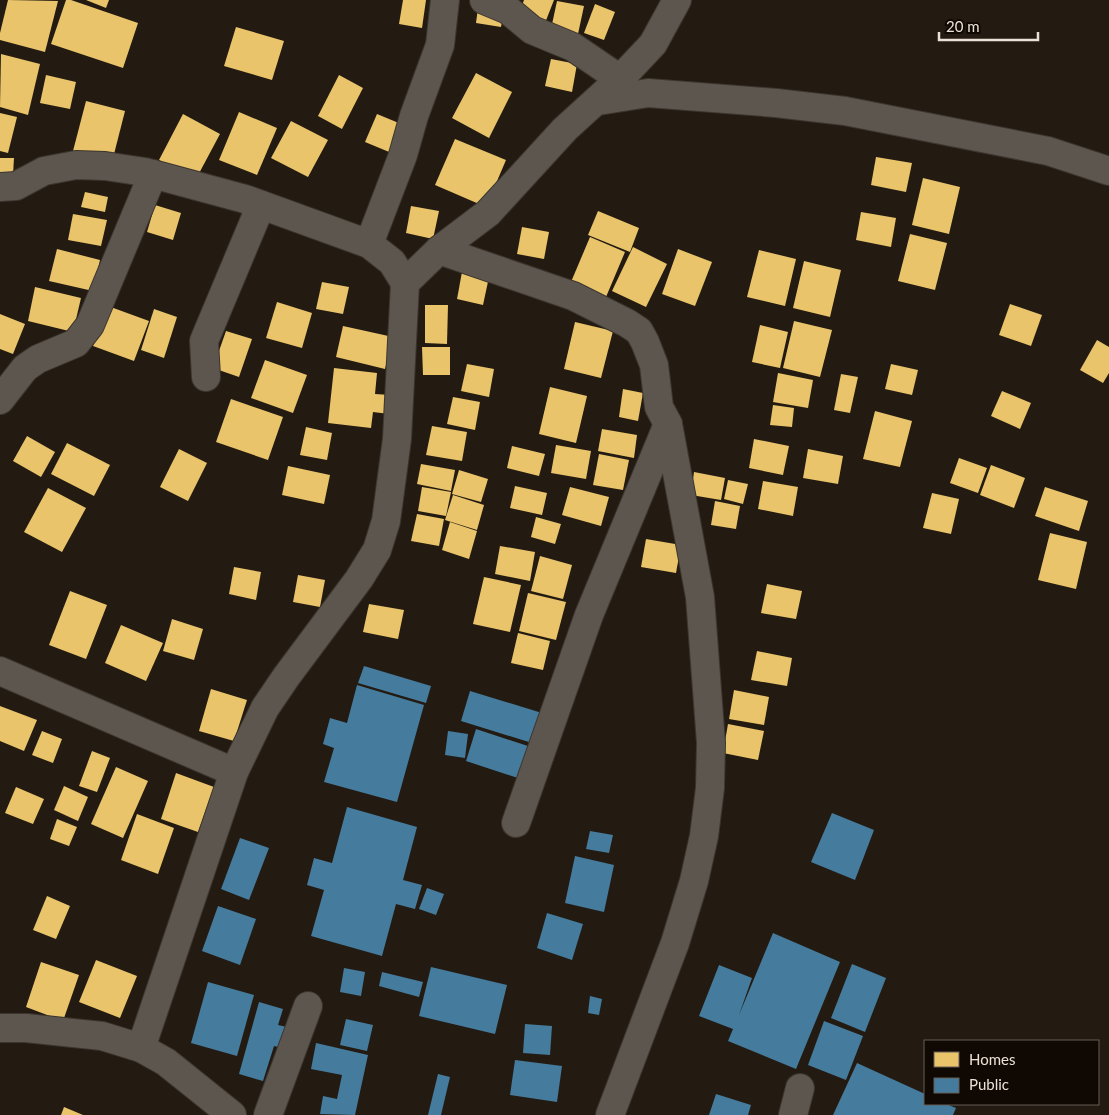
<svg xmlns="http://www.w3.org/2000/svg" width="1109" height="1115" viewBox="0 0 1109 1115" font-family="Lato,sans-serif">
  <rect width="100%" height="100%" fill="#231b12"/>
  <!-- homes -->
  <g fill="#e9c46a">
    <polygon points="8,0 58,1 45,52 0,40 0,33"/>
    <polygon points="66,0 71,0 138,23 123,68 51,44"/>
    <polygon points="86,0 109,0 106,8"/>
    <polygon points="403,0 426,0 422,28 399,24"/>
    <polygon points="524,0 554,0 545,23 519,13"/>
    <polygon points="557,1 584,6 578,34 551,29"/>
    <polygon points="595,4 615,12 604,40 584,33"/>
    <polygon points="478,8 504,12 501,27 476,23"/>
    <polygon points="236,27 284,41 272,80 224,66"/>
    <polygon points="1,54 40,64 28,115 0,107"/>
    <polygon points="551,59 577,64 572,92 545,86"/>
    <polygon points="476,73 512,92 489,138 452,118"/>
    <polygon points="46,75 76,82 70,109 40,103"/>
    <polygon points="339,75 363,88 342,129 318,116"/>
    <polygon points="86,101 125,111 112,162 73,151"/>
    <polygon points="239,112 277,128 257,175 219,160"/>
    <polygon points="0,113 17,117 8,153 0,151"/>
    <polygon points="183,114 220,134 196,179 159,160"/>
    <polygon points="377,114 406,126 394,154 365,142"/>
    <polygon points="291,121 328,140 308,177 271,158"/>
    <polygon points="455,139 506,160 486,207 435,185"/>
    <polygon points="876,157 912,163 906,192 871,185"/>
    <polygon points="0,158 14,158 13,175 0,175"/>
    <polygon points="923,178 960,187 949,234 912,225"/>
    <polygon points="85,192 108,197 105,212 81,207"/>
    <polygon points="155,205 181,213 173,240 147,232"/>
    <polygon points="411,206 439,211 433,239 406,233"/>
    <polygon points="598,211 639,228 630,252 588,235"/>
    <polygon points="861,212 896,218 891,247 856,240"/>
    <polygon points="73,214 107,220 101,246 68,240"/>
    <polygon points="522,227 549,232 544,259 517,254"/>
    <polygon points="910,234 947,243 935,290 898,281"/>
    <polygon points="590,237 625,252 606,297 571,282"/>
    <polygon points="633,247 667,264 646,307 612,291"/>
    <polygon points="57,249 100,260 93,291 49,281"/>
    <polygon points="678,249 712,262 695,306 662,294"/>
    <polygon points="759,250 796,259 785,306 747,297"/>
    <polygon points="804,261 841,270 830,317 793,308"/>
    <polygon points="462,272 489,277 483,305 457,299"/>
    <polygon points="322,282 349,287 343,314 316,309"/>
    <polygon points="35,287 81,298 73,332 28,321"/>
    <polygon points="277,302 312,313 302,348 266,338"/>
    <polygon points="1010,304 1042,315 1031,346 999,335"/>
    <polygon points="425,305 448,305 447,344 425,343"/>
    <polygon points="108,306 149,321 134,361 93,346"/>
    <polygon points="154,309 177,317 164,358 141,350"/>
    <polygon points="0,314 25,324 13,354 0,349"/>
    <polygon points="794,321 832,330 820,377 783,368"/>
    <polygon points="575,322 613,331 601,378 564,369"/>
    <polygon points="760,325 788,332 780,368 752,362"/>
    <polygon points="343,326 393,337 385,369 336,357"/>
    <polygon points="226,331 252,339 239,377 213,368"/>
    <polygon points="1097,340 1109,347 1109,373 1103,383 1080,370"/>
    <polygon points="422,347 450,347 450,375 423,375"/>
    <polygon points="265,360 307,375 293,413 251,398"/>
    <polygon points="467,364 494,369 489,397 461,391"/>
    <polygon points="891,364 918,370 912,395 885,389"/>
    <polygon points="334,368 377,373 375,394 391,395 389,414 373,412 371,428 328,423"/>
    <polygon points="778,373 813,380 808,408 773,402"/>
    <polygon points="841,374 858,377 850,413 834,410"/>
    <polygon points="550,387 587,396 576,443 539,434"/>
    <polygon points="623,389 643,393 638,421 619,417"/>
    <polygon points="1002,391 1031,403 1020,429 991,416"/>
    <polygon points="453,397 480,402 475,430 447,424"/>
    <polygon points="231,399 283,417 268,460 216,442"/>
    <polygon points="773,405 794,408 792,427 770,425"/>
    <polygon points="875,411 912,421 900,467 863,459"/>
    <polygon points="432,426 467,432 462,461 426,455"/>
    <polygon points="306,427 332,433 327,460 300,455"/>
    <polygon points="602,429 637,435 634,458 598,451"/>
    <polygon points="27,436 55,452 41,477 13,461"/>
    <polygon points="754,439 789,446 783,475 749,468"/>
    <polygon points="67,443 110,465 94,496 51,474"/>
    <polygon points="556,445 591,451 586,479 551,473"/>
    <polygon points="512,446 545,454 539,476 507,468"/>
    <polygon points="179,449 207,463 188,501 160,487"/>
    <polygon points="808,449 843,456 838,484 803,478"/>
    <polygon points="599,454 629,460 623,490 593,485"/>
    <polygon points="959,458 987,468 978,493 950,483"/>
    <polygon points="421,464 455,470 451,491 417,484"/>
    <polygon points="991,465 1025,478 1014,508 980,495"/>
    <polygon points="288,466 330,475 324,504 282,495"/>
    <polygon points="459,470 488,479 481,502 452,494"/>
    <polygon points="694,472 725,478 721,500 691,495"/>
    <polygon points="728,480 748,484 743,504 724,499"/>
    <polygon points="763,481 798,487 793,516 758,509"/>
    <polygon points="515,486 547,493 542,515 510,508"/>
    <polygon points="422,487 451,492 446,516 418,511"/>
    <polygon points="570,487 609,497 601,526 562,515"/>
    <polygon points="1045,487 1088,501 1079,531 1035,516"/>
    <polygon points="48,488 86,508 62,552 24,532"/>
    <polygon points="932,493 959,499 951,534 923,528"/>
    <polygon points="453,495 484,505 477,530 445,520"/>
    <polygon points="715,501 740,506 736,529 711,525"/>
    <polygon points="417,514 444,519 439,546 411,541"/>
    <polygon points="536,517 561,524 555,544 531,537"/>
    <polygon points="450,522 477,531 469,559 442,550"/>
    <polygon points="1050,533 1087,542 1076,589 1038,580"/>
    <polygon points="646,539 681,545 676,573 641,567"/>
    <polygon points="500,546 535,552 530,581 495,574"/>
    <polygon points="540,556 572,565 563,599 531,591"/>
    <polygon points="234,567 261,572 256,600 229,594"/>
    <polygon points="298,575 325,580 320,607 293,602"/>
    <polygon points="484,577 521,585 510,632 473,624"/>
    <polygon points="767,584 802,591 796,619 761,613"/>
    <polygon points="70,591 107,605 86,659 49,645"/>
    <polygon points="528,593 566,602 556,640 519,631"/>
    <polygon points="369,604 404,610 398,639 363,632"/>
    <polygon points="172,619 203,629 194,660 163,651"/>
    <polygon points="121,625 163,643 146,681 105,663"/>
    <polygon points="518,633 550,641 543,670 511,663"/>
    <polygon points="757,651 792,658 787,686 751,680"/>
    <polygon points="211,689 247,700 234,741 199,731"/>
    <polygon points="734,690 769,697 764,725 729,719"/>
    <polygon points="0,706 37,720 24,751 0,741"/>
    <polygon points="728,724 764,731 758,760 723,753"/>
    <polygon points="42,731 62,739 53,763 32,755"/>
    <polygon points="92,751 110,758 97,792 79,786"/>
    <polygon points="116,767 148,781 123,838 91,824"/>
    <polygon points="176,773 214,787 198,832 161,819"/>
    <polygon points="64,786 88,797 78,821 54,810"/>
    <polygon points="16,787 44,799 33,824 5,813"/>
    <polygon points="137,814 174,828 158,874 121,860"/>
    <polygon points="57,819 77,827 69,846 50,839"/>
    <polygon points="47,896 70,906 56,939 33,930"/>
    <polygon points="96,960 137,976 120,1018 79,1002"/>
    <polygon points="41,962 79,975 63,1021 26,1007"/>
    <polygon points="64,1107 83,1115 61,1115"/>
  </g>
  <!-- public -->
  <g fill="#457b9d">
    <polygon points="364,666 431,686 426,703 358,683"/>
    <polygon points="357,685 424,705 397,802 324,782 334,748 323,744 330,718 347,723"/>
    <polygon points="470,691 542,713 532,743 461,721"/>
    <polygon points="476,729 531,747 521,779 466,761"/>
    <polygon points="448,731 468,734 465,758 445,755"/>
    <polygon points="347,807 417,827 403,880 422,885 415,909 396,904 382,956 311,936 324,890 307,885 314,858 332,863"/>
    <polygon points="832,813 874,830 855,880 811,862"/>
    <polygon points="590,831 613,835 609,853 586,849"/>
    <polygon points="240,838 269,848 249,900 221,889"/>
    <polygon points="575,856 614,865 604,912 565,903"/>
    <polygon points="427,888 444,894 436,915 419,909"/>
    <polygon points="218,906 256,919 240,965 202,951"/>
    <polygon points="547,913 583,924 572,960 537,948"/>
    <polygon points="773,933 840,962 796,1069 728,1041 733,1029 699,1016 719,965 752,978 739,1015"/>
    <polygon points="852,964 886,978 865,1032 831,1018"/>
    <polygon points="431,967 507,985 495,1034 419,1016"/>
    <polygon points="344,968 365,972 361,996 340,992"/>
    <polygon points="382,972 423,982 419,997 379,986"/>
    <polygon points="208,982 254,995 237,1056 191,1043"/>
    <polygon points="590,996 602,999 599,1015 588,1013"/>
    <polygon points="259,1002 283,1009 278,1025 287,1027 282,1048 274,1046 263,1081 239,1074"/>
    <polygon points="346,1019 373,1025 367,1051 340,1045"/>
    <polygon points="824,1021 863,1036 846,1080 808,1065"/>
    <polygon points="525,1024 552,1026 550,1055 523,1053"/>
    <polygon points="316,1043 368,1055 355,1115 320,1114 323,1096 337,1099 342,1075 311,1069"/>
    <polygon points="515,1060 562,1066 557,1102 510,1095"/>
    <polygon points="857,1063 925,1094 925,1104 946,1104 956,1108 953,1115 833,1115"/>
    <polygon points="438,1074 450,1077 441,1115 428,1115"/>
    <polygon points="716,1094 751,1105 748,1115 709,1115"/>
  </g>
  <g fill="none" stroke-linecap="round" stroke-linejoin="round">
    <defs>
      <g id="minor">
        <polyline points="484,0 508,10 532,30 573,47 620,79"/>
        <polyline points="598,101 648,93 776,103 845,111 1048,151 1109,171"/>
        <polyline points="0,187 16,186 44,171 76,165 105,166 145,172 245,199 369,244 392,262 405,283"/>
        <polyline points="369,244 403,155 414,116 440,45 445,0"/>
        <polyline points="439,250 573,296 627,323 639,331 645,342 654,365 659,407 668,424 700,597 711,743 710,788 704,836 694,881 675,943 610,1115"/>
        <polyline points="206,377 204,341 261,205"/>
        <polyline points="0,400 25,368 38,359 76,343 90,325 153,174"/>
        <polyline points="0,671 234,772"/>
        <polyline points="516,823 589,615 668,424"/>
        <polyline points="0,1028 26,1028 102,1036 141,1048"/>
        <polyline points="232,1115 166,1062 141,1048 234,772 265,708 286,677 359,579 377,550 386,521 397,439 405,283 439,250 488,213 565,129 620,79 653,44 677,0"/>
        <polyline points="268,1115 308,1006"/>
        <polyline points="793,1115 800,1088"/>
      </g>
    </defs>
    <!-- minor casing -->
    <use href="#minor" stroke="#3d3630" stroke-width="30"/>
    <!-- minor -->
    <use href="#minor" stroke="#5d564e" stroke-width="28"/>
  </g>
  <!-- legend -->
  <rect x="924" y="1040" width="175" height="65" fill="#0f0803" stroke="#675f57"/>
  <rect x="934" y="1052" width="25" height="15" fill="#e9c46a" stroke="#675f57"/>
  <text x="969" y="1065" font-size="15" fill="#ece1d6">Homes</text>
  <rect x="934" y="1078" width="25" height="15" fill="#457b9d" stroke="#675f57"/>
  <text x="969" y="1090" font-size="15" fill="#ece1d6">Public</text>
  <!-- scale -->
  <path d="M939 32v8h99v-8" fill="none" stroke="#ece1d6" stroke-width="2.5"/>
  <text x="946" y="32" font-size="15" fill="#ece1d6" stroke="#0f0803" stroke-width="4" paint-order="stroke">20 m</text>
</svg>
